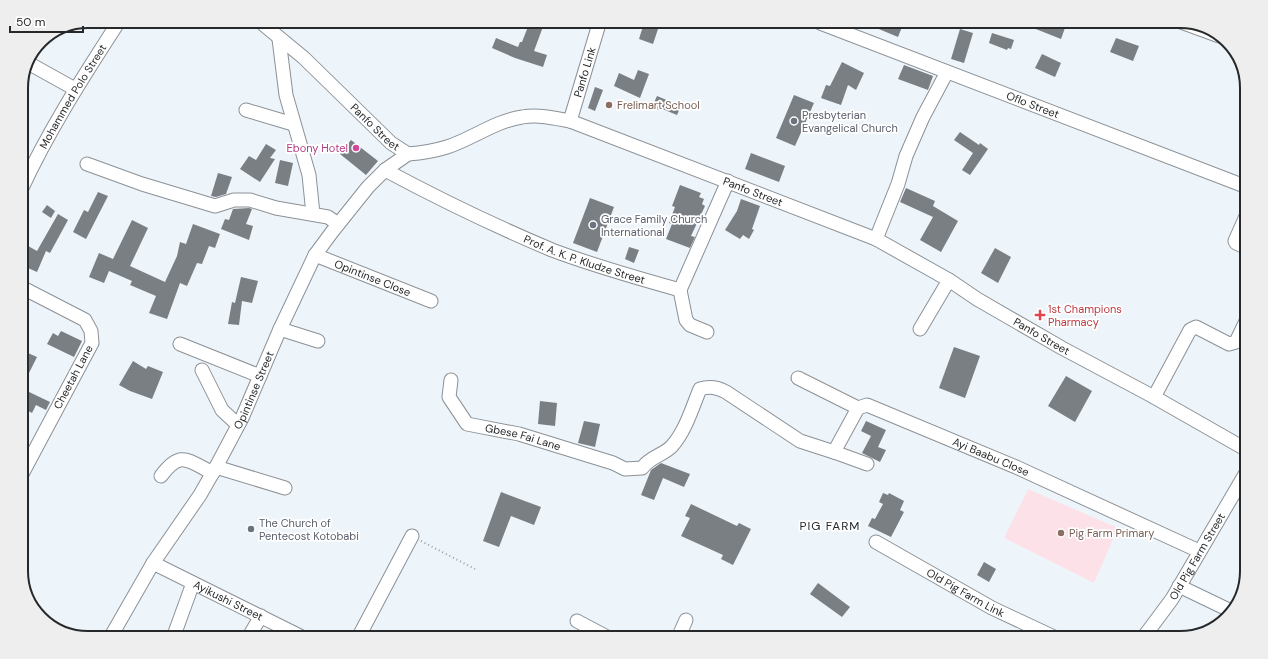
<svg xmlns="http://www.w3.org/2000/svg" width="1268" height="659" viewBox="0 0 1268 659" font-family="'DM Sans',sans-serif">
  <rect width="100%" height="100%" fill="#eef5fa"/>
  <!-- education -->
  <polygon fill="#fce2e8" points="1028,489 1118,528 1094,583 1004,538"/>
  <!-- building -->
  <g fill="#7a7f84">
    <polygon points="862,22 904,22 898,37"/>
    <polygon points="1018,22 1058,22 1066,25 1061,39"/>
    <polygon points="644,23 660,23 653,44 639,39"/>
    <polygon points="529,24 544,24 534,51 547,55 543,67 515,58 492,48 496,38 518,47 520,42 522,42"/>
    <polygon points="960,29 973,33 964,63 951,59"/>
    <polygon points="992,33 1014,40 1011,49 1008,48 1007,50 989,43"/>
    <polygon points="1116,38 1139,46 1133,61 1110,52"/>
    <polygon points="1042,54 1061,63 1055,77 1035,68"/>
    <polygon points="842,62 864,73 856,90 848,85 841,105 821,98 826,85 830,86"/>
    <polygon points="904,65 933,76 928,90 898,79"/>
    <polygon points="638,70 649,74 640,98 614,86 619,73 634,80"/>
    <polygon points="595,87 603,90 595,111 588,108"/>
    <polygon points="794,95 814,103 795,146 776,138"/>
    <polygon points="657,96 681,106 677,115 660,108 659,110 652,107"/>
    <polygon points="960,132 979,145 980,143 988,149 970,175 962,170 973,153 954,140"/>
    <polygon points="351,140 378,161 366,175 340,154"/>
    <polygon points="266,144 276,150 270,158 275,159 260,182 240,169 249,156 256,160"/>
    <polygon points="751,153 785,166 779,182 745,169"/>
    <polygon points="280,160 293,163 288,186 275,183"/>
    <polygon points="218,173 232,177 226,194 216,197 211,196"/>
    <polygon points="680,185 701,193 699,197 704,199 702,204 705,206 691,236 695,237 690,248 666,239 672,224 669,223 675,207 672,206"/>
    <polygon points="906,188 935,201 933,206 958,221 941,252 920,240 933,217 900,202"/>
    <polygon points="98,192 108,196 86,239 73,232 84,210 88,212"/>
    <polygon points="590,198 614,207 597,252 573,243"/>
    <polygon points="741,199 760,206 752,229 754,230 749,239 743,235 740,239 725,230 737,211"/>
    <polygon points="47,205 55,211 51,218 42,212"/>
    <polygon points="249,208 252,209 246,224 253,226 249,240 221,229 225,219 229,220 233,209"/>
    <polygon points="58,214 68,220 50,253 46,251 37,272 21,265 21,242 37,251"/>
    <polygon points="132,220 148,228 130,266 165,282 177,256 180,242 186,244 193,224 220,234 215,248 209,246 202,264 197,263 187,286 180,283 167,319 149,313 156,296 130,285 132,281 109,271 104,283 89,277 99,253 113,259"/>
    <polygon points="629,247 639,250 634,263 625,259"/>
    <polygon points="995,248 1011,257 998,283 981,273"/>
    <polygon points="241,277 258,281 252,303 242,301 239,325 228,324 232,302 235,303"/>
    <polygon points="61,331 82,341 74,357 47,344 53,333 58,336"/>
    <polygon points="954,347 980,356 965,398 939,388"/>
    <polygon points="21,350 37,357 27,377 21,374"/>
    <polygon points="133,361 146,369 148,366 163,372 152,399 130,391 119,385"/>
    <polygon points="1066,376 1092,391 1075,422 1048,406"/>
    <polygon points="25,390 50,402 46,410 36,405 32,413 21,407 21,397"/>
    <polygon points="540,401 557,403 555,426 538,424"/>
    <polygon points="584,421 600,424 595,447 578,443"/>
    <polygon points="866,421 886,430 878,447 886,450 880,462 862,453 871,436 861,431"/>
    <polygon points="661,463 690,474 684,487 663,478 654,500 641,495 651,470"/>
    <polygon points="501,492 541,507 534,525 511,516 499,547 483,541"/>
    <polygon points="883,493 888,495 889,493 904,501 900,510 904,512 891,537 868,526 872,518 875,519 883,504 879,502"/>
    <polygon points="691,504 737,526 739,523 751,529 733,565 721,559 723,555 681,536 690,518 685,516"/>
    <polygon points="984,562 996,569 989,582 977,575"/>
    <polygon points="818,583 850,607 842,617 810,594"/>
  </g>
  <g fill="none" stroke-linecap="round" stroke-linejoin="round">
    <defs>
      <g id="minor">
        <polyline points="1178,21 1219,36"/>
        <path id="s1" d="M820,23L1247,187"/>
        <path id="s2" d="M264,25L304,58L391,143L408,154C421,153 434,151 447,147C472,139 495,121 522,117C538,114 554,118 570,121L876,239L949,280L977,299L1062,348L1154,397L1247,450"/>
        <polyline points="279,39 286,95 309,175 313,214"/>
        <polyline points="30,64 75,89"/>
        <polyline points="246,110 293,124"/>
        <path id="s3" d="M570,121L599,24"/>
        <polyline points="87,164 142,184 215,206 234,200 250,200 276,208 328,217 338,224"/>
        <path id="s4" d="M385,170C439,199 495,226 552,250C594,266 637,278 680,290"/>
        <path id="s5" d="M21,190C48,132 81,80 116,26"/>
        <polyline points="1247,214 1235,241 1236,243 1247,248"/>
        <polyline points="876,239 898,184 906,156 923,117 947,72"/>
        <path id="s6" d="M315,255L431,301"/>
        <polyline points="21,287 85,320 91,331 92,343 21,476"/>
        <polyline points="680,290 728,181"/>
        <polyline points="680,290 686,320 690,325 707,332"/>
        <polyline points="280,329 318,341"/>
        <polyline points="920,329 949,280"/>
        <polyline points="180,344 260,376"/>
        <polyline points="202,370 222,410 238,425"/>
        <polyline points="798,378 858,408"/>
        <path id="s7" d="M451,380L449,397L467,424L519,434L613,463L625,469L642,468C651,456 664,455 672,446C686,430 692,408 700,389C710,386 717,387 726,392L800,441L834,452"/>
        <polyline points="1154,397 1190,330 1196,327 1229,344 1236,342 1247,319"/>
        <path id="s8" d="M867,464L834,452L858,408L867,405L1016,467L1199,551"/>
        <polyline points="216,467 285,488"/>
        <path d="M161,476C181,449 188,461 213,473"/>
        <path id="s9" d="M876,542L992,608L1056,638"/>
        <path id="s10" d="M153,563L304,638"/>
        <polyline points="1179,586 1231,611"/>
        <polyline points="577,621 609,638"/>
        <path id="s11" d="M110,638L153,563L200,495L216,467L242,418L280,329L315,255L332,232L368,187L385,170L408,154"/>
        <polyline points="173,638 193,583"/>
        <polyline points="248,638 261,616"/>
        <polyline points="358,638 412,536"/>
        <polyline points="678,638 686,620"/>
        <path id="s12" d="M1143,638L1172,599L1247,471"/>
      </g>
    </defs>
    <!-- minor casing -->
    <use href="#minor" stroke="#8b9196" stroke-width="15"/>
    <!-- path -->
    <polyline stroke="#9a9fa3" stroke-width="2" stroke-dasharray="1 3" stroke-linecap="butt" points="421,541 475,569"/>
    <!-- minor -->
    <use href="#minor" stroke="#fff" stroke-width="13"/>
  </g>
  <!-- markers -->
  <g fill="#8d6e63" stroke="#fff" stroke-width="1.5">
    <circle cx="609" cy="105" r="4"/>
    <circle cx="1061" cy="533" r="4"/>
  </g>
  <g fill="#6b7280" stroke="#fff" stroke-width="1.5">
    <circle cx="794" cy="121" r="4"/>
    <circle cx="593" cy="225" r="4"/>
    <circle cx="251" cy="529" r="4"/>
  </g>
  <circle fill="#d1479c" stroke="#fff" stroke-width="1.5" cx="356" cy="148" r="4"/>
  <path fill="#e0444e" stroke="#fff" stroke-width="1.5" d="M1038 309h4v4h4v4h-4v4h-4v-4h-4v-4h4z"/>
  <g text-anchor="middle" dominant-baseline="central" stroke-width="3.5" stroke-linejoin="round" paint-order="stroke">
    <!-- street labels -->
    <g font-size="11" fill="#26282a" stroke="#fff">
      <text stroke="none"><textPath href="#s3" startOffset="51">Panfo Link</textPath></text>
      <text stroke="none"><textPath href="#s5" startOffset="107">Mohammed Polo Street</textPath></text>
      <text stroke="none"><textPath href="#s1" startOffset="228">Oflo Street</textPath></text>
      <text stroke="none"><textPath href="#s2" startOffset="151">Panfo Street</textPath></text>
      <text stroke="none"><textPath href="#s2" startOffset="559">Panfo Street</textPath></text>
      <text stroke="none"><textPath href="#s4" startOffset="219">Prof. A. K. P. Kludze Street</textPath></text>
      <text stroke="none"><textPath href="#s6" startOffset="62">Opintinse Close</textPath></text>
      <text stroke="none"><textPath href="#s2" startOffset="883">Panfo Street</textPath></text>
      <text transform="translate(73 377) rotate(-62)">Cheetah Lane</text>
      <text stroke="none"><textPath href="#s11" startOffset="287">Opintinse Street</textPath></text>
      <text stroke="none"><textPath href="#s7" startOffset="107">Gbese Fai Lane</textPath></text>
      <text stroke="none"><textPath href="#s8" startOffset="229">Ayi Baabu Close</textPath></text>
      <text stroke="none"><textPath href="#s12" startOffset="98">Old Pig Farm Street</textPath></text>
      <text stroke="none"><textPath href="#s9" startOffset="103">Old Pig Farm Link</textPath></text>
      <text stroke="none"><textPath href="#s10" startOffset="84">Ayikushi Street</textPath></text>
    </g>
    <!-- education labels -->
    <g font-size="11" fill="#785e54" stroke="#fff" text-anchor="start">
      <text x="617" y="105">Frelimart School</text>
      <text x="1069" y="533">Pig Farm Primary</text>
    </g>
    <!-- worship labels -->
    <g font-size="11" fill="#5b616d" stroke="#fff" text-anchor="start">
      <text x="802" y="115">Presbyterian<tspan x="802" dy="13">Evangelical Church</tspan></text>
      <text x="601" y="219">Grace Family Church<tspan x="601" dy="13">International</tspan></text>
      <text x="259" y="523">The Church of<tspan x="259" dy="13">Pentecost Kotobabi</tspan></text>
    </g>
    <!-- hotel labels -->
    <g font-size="11" fill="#b23c85" stroke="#fff" text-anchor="end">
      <text x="348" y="148">Ebony Hotel</text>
    </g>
    <!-- health labels -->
    <g font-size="11" fill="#be3a42" stroke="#fff" text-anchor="start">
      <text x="1048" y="309">1st Champions<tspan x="1048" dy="13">Pharmacy</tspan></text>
    </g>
    <!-- neighbourhood labels -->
    <g font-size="12" letter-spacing="1" fill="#26282a" stroke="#fff">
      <text x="830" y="526">PIG FARM</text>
    </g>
  </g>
  <!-- crop -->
  <path d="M0 0H1268V659H0ZM88 28H1180A60 60 0 0 1 1240 88V571A60 60 0 0 1 1180 631H88A60 60 0 0 1 28 571V88A60 60 0 0 1 88 28Z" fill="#eee" fill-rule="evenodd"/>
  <path fill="none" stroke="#26282a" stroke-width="2" d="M88 28H1180A60 60 0 0 1 1240 88V571A60 60 0 0 1 1180 631H88A60 60 0 0 1 28 571V88A60 60 0 0 1 88 28Z"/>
  <!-- scale -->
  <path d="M10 26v6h73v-6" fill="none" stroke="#26282a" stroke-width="2"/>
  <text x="16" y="26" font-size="12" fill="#26282a" stroke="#ffffff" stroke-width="3" paint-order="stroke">50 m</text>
</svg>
